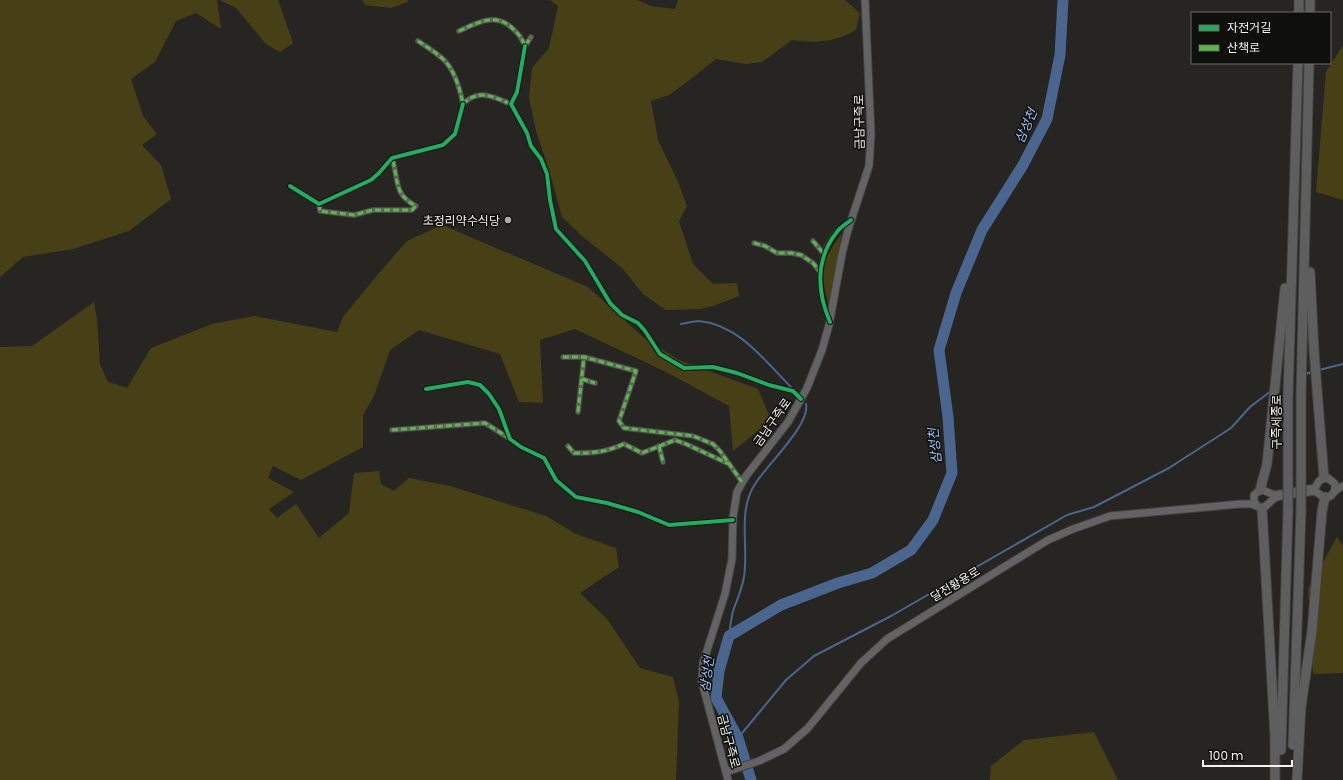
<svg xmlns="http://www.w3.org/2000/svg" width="1343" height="780" viewBox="0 0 1343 780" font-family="Poppins,'Noto Sans KR',sans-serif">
  <rect width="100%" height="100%" fill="#262521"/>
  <!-- green -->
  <g fill="#474016">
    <polygon points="0,0 217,0 221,29 196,13 176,21 155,62 131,79 143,116 157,134 142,145 161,165 171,199 129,231 73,249 23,257 0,277"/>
    <polygon points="220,0 278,0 293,43 280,52 266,44 236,8"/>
    <polygon points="362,0 407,0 408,2 391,8 365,5"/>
    <path d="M550,0H637L651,6L675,9L678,0H845L860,13L856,30C832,43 818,43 792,40L762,62L746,64L716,59L687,82L669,95L651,101L658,140L679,184L687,206L679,221L693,264L713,284L737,283L739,296L713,306L700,309L666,310L643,294L622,268L582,236L562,217L549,170L536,131L529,97L532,68L549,48L558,6Z"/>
    <polygon points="1343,45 1343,200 1316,192 1326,72"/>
    <polygon points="442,225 588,287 643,337 679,360 758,389 771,420 733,451 729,406 666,372 575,329 540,340 543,403 519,402 500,354 419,330 390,350 374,396 363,415 363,447 301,480 273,466 268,478 294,492 269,509 277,518 296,504 319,538 349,513 354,473 379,471 381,484 394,491 409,478 450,486 546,516 576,534 616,548 619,567 580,593 607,619 640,668 673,677 679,702 676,780 0,780 0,347 32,346 94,302 97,320 100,364 108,382 127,388 151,348 212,324 254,316 337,332 343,317 379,273 407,241"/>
    <path d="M842,233L829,306C819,269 820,264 842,233Z"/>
    <polygon points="1337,537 1343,546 1343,673 1313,674 1308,589"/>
    <polygon points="1094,732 1118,780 990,780 991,766 1024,740"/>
  </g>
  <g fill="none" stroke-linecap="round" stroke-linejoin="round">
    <!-- stream -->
    <g stroke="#4a658e" stroke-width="2">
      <path d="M681,324C687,323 694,321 699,321C738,324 765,361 791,387"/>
      <polyline points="1319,370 1343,364"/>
      <polyline points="1304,375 1313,371"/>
      <path d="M729,636C730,628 731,619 733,611C737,600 742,589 744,577C749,546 737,512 755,484C766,466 811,424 806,404"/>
      <polyline points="738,738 786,680 814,656 891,616 1067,515 1094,507 1169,468 1231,428 1250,407 1271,391"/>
    </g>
    <!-- river -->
    <polyline stroke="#4a658e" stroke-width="11" points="751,780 738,738 716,698 719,671 729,636 781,605 838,583 872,573 911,550 933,520 952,473 948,417 939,350 956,293 982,230 1023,165 1047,119 1060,55 1063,0"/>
    <defs>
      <g id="street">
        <path d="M459,31C477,23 495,12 512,28C518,33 522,38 525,46L531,37"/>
        <path d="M418,41C427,47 437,53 444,60C455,71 460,89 463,104C479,88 493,97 511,104"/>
        <polyline points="525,46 517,92 511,104 527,133 531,146 541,159 547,174 550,200 556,229 585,261 610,303 622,315 638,323 645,331 660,354 684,368 713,367 737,373 769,385 793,391 801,399"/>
        <polyline points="290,186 319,204 371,180 379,173 392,158 443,145 455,134 463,104"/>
        <path d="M319,204L320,211L354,215L373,210H412L416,206C393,194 399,180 392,158"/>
        <polyline points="813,241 824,254"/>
        <polyline points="754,243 765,246 777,253 791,253 801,255 813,263 820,272"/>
        <path d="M829,320C817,292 815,256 837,231C841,227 846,225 850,221"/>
        <polyline points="563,357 584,357 636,371 619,421 624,428 693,436 713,444 720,451 742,482"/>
        <polyline points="582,379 595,383"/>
        <polyline points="426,389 468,382 480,385 489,394 499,409 510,439 521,447 544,458 556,480 576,497 607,503 638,512 669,525 733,520"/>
        <polyline points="578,412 584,357"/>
        <polyline points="392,430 485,423 510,439"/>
        <path d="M568,446L574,453C596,453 605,452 624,444L642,453L675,440L686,444L727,463"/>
        <polyline points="659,446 663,462"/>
      </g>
      <g id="secondary">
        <path d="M1324,478H1328L1335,484C1336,490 1332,499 1324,497C1321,496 1318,493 1315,491C1306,493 1282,494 1275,498C1270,501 1268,506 1262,508L1257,506L1254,501V495L1260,490H1263L1274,495L1315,488C1318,483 1318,480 1324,478Z"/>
        <polyline points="1334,492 1339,488 1343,486"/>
        <polyline points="726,772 759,761 784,749 808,728 861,663 887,639 1048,540 1073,529 1110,516 1240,504 1251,504 1257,506"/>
        <polyline points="728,780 702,682 703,663 725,594 732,559 733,517 737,492 746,476 788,422 807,388 822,350 829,325 842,254 848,230 869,166 871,134 865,0"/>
      </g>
      <g id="highway">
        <polyline points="1299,13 1299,0"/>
        <polyline points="1310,13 1310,0"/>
        <polyline points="1310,272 1314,351 1324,478"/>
        <polyline points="1301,477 1301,394 1309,63"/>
        <polyline points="1288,480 1288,398 1298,63"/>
        <polyline points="1260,490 1267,464 1285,288"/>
        <polyline points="1262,508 1275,737 1275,780"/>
        <polyline points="1293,745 1301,511"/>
        <polyline points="1281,750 1288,511"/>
        <polyline points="1297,780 1301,707 1312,631 1322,511 1325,497"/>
      </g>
    </defs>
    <!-- street casing -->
    <use href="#street" stroke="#42413f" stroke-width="6"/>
    <!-- secondary casing -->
    <use href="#secondary" stroke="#42413f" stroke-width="9"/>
    <!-- highway casing -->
    <use href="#highway" stroke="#42413f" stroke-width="11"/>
    <!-- street -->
    <use href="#street" stroke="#616061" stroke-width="4.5"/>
    <!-- secondary -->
    <use href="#secondary" stroke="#626362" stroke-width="7"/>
    <!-- highway -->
    <use href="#highway" stroke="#5d5e5d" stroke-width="9"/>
    <defs>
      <g id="highway-bridge">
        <polyline points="1288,511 1288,480"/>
        <polyline points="1301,511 1301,477"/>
      </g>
    </defs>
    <!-- highway-bridge casing -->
    <use href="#highway-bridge" stroke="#42413f" stroke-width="11" stroke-linecap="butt"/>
    <!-- highway-bridge -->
    <use href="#highway-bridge" stroke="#5d5e5d" stroke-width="9"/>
    <!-- quiet -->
    <g stroke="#58b947" stroke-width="3" stroke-dasharray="6 3" stroke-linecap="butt">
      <path d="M459,31C477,23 495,12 512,28C518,33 522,38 525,46L531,37"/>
      <path d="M418,41C427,47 437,53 444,60C455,71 460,89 463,104C479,88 493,97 511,104"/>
      <path d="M319,204L320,211L354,215L373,210H412L416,206C393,194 399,180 392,158"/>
      <polyline points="813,241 824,254"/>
      <polyline points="754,243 765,246 777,253 791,253 801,255 813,263 820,272"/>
      <polyline points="563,357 584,357 636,371 619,421 624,428 693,436 713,444 720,451 742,482"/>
      <polyline points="582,379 595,383"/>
      <polyline points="578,412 584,357"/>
      <polyline points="392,430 485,423 509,438"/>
      <path d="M568,446L574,453C596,453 605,452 624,444L642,453L675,440L686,444L729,464"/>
      <polyline points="659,446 663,462"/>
    </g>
    <defs>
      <g id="cycleway">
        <polyline points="525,46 517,92 511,104 527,133 531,146 541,159 547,174 550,200 556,229 585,261 610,303 622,315 638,323 645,331 660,354 684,368 713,367 737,373 769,385 793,391 801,399"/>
        <polyline points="290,186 319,204 371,180 379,173 392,158 443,145 455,134 463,104"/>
        <path d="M830,322C817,292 815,259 837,232C840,227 846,224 851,220"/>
        <polyline points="426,389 468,382 480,385 489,394 499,409 510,439 521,447 544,458 556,480 576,497 607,503 638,512 669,525 733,520"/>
      </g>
    </defs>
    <!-- cycleway casing -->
    <use href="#cycleway" stroke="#0f0f0c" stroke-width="6"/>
    <!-- cycleway -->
    <use href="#cycleway" stroke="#26ab63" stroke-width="4"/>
  </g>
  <!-- markers -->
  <circle fill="#acaba7" stroke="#0f0f0c" stroke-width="1.5" cx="508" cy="220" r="4"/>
  <g text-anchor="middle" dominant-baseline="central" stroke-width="3" stroke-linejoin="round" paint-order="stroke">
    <!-- street labels -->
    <g font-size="12" fill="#f4f3ef" stroke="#0f0f0c">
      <text transform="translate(859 122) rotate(-91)">금남구즉로</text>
      <text transform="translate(772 422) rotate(-55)">금남구즉로</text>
      <text transform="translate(1276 422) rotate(-90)">구즉세종로</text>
      <text transform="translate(955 584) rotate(-31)">달전황용로</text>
      <text transform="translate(729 741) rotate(75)">금남구즉로</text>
    </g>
    <!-- poi labels -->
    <g font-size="12" fill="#f4f3ef" stroke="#0f0f0c" text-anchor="end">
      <text x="500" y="220">초정리약수식당</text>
    </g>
    <!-- water labels -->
    <g font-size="13" font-style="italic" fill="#a0c3fc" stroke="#0f0f0c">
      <text transform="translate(1026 126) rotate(-66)">삼성천</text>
      <text transform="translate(935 446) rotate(-96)">삼성천</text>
      <text transform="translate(707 674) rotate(-82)">삼성천</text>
    </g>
  </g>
  <!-- legend -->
  <rect x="1191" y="12" width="140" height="52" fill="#0f0f0c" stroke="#6b6a67"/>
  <rect x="1199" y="25" width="20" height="6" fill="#26ab63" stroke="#6b6a67"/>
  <text x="1227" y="32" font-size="12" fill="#f4f3ef">자전거길</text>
  <rect x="1199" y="45" width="20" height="6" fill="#58b947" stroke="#6b6a67"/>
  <text x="1227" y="52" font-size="12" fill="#f4f3ef">산책로</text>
  <!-- scale -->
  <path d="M1203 760v6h89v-6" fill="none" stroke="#f4f3ef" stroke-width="2"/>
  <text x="1209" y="760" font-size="12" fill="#f4f3ef" stroke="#0f0f0c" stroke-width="3" paint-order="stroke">100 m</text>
</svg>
